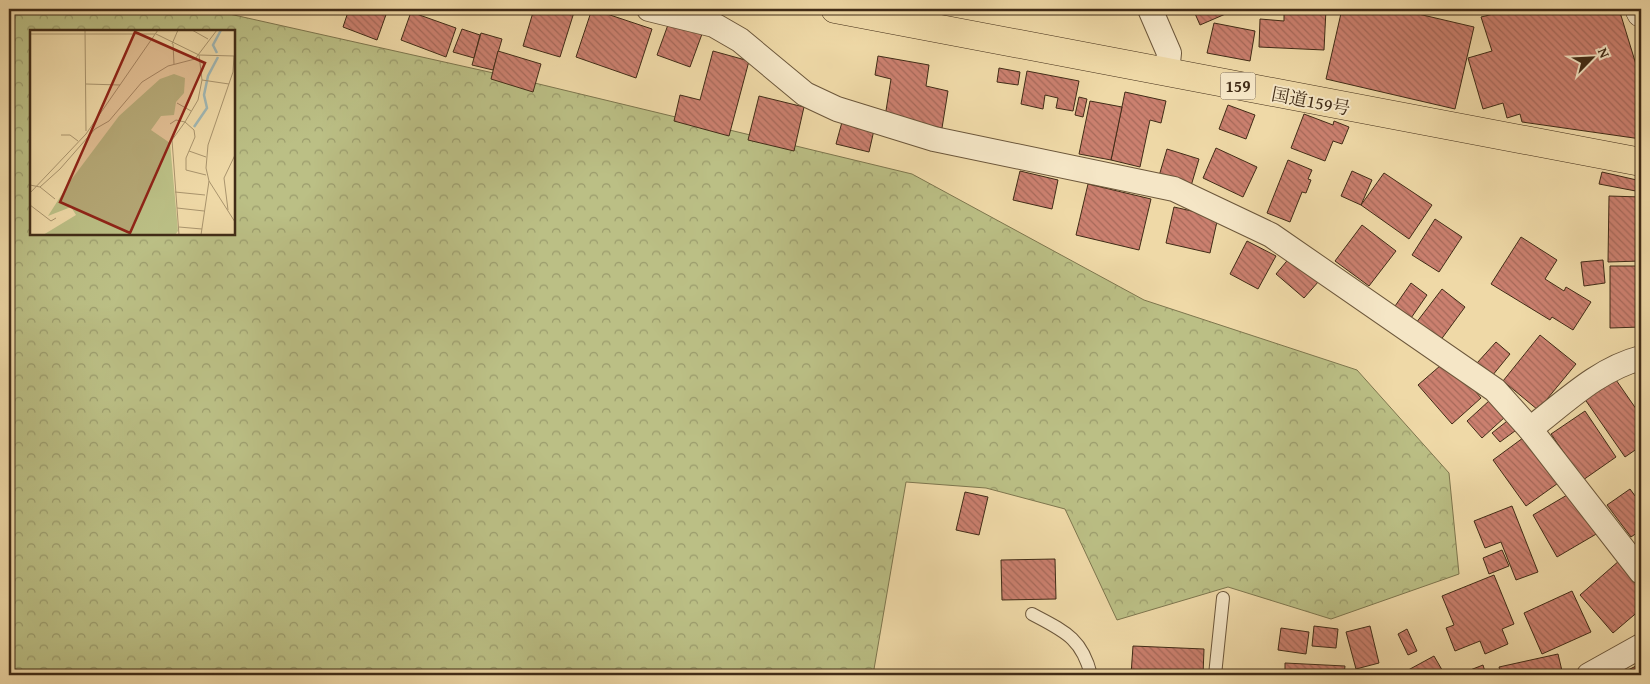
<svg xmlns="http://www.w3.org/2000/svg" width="1650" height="684" viewBox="0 0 1650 684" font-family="'Gentium Book Plus','Noto Serif JP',serif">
  <defs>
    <pattern id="forest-crowns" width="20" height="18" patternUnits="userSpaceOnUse" patternTransform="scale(1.25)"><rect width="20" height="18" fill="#bbbf85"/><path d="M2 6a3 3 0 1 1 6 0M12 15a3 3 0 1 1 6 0" fill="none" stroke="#9a9b6c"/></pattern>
    <pattern id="building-back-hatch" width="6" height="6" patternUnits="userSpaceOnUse" patternTransform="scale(1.25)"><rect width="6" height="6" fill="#cb806f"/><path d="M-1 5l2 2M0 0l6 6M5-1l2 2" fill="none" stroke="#a6695a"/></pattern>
  </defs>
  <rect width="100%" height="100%" fill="#efd9a7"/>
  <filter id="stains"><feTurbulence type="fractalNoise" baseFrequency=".004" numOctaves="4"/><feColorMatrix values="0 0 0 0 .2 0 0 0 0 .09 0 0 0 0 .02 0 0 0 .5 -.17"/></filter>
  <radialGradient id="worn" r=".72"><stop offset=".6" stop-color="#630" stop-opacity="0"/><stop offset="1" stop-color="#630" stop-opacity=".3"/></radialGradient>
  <!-- forest -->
  <path fill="url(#forest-crowns)" stroke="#7e764e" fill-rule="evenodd" d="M9,9H198L216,11L489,72L912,174L1144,300L1357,370L1449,473L1459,574L1331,619L1228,587L1117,620L1065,509L986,488L906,482L873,675H9ZM31,31H234V234H31Z"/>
  <!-- building -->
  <g fill="url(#building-back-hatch)" stroke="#412c17">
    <polygon points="349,9 388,9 377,40 343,27"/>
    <polygon points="534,9 575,9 560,57 523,46"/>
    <polygon points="592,9 652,29 636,78 576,57"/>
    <polygon points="1193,9 1237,9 1200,25"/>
    <polygon points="1284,9 1326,9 1324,50 1259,47 1260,19 1284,21"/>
    <polygon points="1342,9 1397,9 1474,27 1455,109 1326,79"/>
    <polygon points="1514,9 1619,9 1638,71 1641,71 1641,139 1522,122 1520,114 1507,118 1503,103 1483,109 1468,58 1492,51 1481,17"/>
    <polygon points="411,12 456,28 446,57 401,40"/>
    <polygon points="669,22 702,34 690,67 657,55"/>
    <polygon points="1214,23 1255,31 1250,61 1207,53"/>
    <polygon points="462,29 480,35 474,58 453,52"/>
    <polygon points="481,33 502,39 493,70 472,65"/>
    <polygon points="498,51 541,64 533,92 491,79"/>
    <polygon points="713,51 749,61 729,136 674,121 680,95 700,100"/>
    <polygon points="878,56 929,65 926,86 948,91 942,128 885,117 891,79 875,75"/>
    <polygon points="999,68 1020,72 1018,85 997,82"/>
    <polygon points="1027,71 1079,81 1073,111 1056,108 1058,98 1045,95 1043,109 1021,104"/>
    <polygon points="1125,92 1166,101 1161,123 1150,120 1140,167 1111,160"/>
    <polygon points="759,96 804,107 794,151 748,140"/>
    <polygon points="1079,97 1087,99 1083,117 1075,115"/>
    <polygon points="1090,101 1122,107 1111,160 1079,154"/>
    <polygon points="1228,105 1255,115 1246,139 1219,129"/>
    <polygon points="1304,114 1333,125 1334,121 1349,127 1342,144 1333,141 1325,161 1291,148"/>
    <polygon points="842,122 874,130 869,152 836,144"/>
    <polygon points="1216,148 1257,167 1243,197 1203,178"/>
    <polygon points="1167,149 1199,159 1191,186 1159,176"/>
    <polygon points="1288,160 1312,170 1308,179 1311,180 1306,193 1302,192 1290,222 1267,213"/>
    <polygon points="1020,171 1058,180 1052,209 1013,200"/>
    <polygon points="1352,171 1372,180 1361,205 1341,196"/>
    <polygon points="1602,172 1641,181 1641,192 1599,184"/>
    <polygon points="1384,173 1432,205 1409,239 1361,205"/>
    <polygon points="1088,184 1151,199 1139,250 1076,235"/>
    <polygon points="1609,196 1641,197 1641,261 1608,262"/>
    <polygon points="1174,207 1218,217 1210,253 1166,243"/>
    <polygon points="1435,219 1462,237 1439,272 1412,255"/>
    <polygon points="1362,225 1396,251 1369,286 1335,261"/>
    <polygon points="1521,237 1557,260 1545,279 1564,291 1566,287 1591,302 1573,330 1552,317 1550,320 1491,284"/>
    <polygon points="1247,241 1276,256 1258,289 1230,274"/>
    <polygon points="1291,256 1319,281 1304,298 1276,274"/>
    <polygon points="1603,260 1605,283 1584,286 1581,262"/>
    <polygon points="1610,266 1641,266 1641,327 1610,328"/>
    <polygon points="1411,283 1427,295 1409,321 1393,309"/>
    <polygon points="1442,289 1465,307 1440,341 1416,323"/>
    <polygon points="1540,335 1576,364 1538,410 1503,381"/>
    <polygon points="1496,342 1510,354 1492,376 1477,363"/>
    <polygon points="1448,359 1481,398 1452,424 1418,385"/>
    <polygon points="1614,377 1641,416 1641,446 1625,457 1584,398"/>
    <polygon points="1490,400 1505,417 1482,438 1467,421"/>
    <polygon points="1585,411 1616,457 1583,480 1551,434"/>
    <polygon points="1511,418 1519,428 1500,442 1492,433"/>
    <polygon points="1527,435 1561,481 1526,506 1493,460"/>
    <polygon points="1630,489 1641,504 1641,530 1631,537 1607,505"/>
    <polygon points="1574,491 1598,533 1557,557 1533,515"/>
    <polygon points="965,492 988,497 979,535 956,530"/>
    <polygon points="1512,506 1538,572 1516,580 1501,542 1485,548 1474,521"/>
    <polygon points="1502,550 1509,566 1489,574 1483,558"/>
    <polygon points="1055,559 1056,599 1002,600 1001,560"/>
    <polygon points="1620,560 1641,585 1641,609 1613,633 1580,595"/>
    <polygon points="1494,575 1514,624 1502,629 1508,644 1485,654 1480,641 1455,651 1446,628 1454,625 1442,596"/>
    <polygon points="1572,591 1591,632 1542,654 1524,613"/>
    <polygon points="1314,626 1338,629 1336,648 1312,646"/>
    <polygon points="1370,626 1379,663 1356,669 1346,632"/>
    <polygon points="1281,628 1309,632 1306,654 1278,650"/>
    <polygon points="1407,629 1417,651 1408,655 1398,634"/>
    <polygon points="1133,646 1204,649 1203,675 1131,675"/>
    <polygon points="1558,654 1563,675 1501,675 1499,667"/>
    <polygon points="1434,656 1445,675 1399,675"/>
    <polygon points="1285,663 1345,666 1344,675 1285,675"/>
    <polygon points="1640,664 1641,675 1625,675 1624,672"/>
    <polygon points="1483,665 1486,675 1460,675 1460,674"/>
  </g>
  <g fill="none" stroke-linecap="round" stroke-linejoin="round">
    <defs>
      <g id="lane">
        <path d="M1032,614C1064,631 1082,638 1091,675"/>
        <polyline points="1215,675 1223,598"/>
      </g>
      <g id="street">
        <polyline points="649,9 714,25 740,40 805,94 837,109 934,139 1174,189 1271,235 1495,390 1530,429 1641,572"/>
        <polyline points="1150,9 1169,53 1167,73"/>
        <path d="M1530,429C1564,403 1598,369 1641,358"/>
        <polyline points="1589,675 1641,646"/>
      </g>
      <polyline id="secondary" points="1639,9 1641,13"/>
      <polyline id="highway" points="835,9 1641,162"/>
    </defs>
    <!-- lane casing -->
    <use href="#lane" stroke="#6c573b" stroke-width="14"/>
    <!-- street casing -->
    <use href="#street" stroke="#6c573b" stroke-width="26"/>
    <!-- secondary casing -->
    <use href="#secondary" stroke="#412c17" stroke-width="29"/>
    <!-- highway casing -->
    <use href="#highway" stroke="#412c17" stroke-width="29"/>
    <!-- lane -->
    <use href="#lane" stroke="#f5e6c6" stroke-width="12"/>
    <!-- street -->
    <use href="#street" stroke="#f5e6c6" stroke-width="24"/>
    <!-- secondary -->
    <use href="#secondary" stroke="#f5e6c6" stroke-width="28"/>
    <!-- highway -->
    <use href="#highway" stroke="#efd9a7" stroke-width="28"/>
  </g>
  <g text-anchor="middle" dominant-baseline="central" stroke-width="4" stroke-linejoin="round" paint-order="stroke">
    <!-- shield labels -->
    <rect fill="#f5e6c6" stroke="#77644c" stroke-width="1" x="1220.5" y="72.5" width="35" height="27" rx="4"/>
    <g font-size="16" font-weight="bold" fill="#412c17">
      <text x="1238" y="86">159</text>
    </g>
    <!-- street labels -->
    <g font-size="18" fill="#412c17" stroke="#f5e6c6">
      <text transform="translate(1311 101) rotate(11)">国道159号</text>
    </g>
  </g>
  <!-- overview -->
  <g transform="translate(30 30)">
    <rect width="205" height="205" fill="#efd9a7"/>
    <path d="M144,44L155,48L154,63L146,72L144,85L131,86L121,100L140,113L148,201L145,205H13L46,185L41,177L18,186L41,150L89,86L130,49Z" fill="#bbbf85"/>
    <path fill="none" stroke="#a0b7b4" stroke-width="2.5" d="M187,23L183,15L191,0M164,97L177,78L174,65L178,46L188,27"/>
    <path fill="none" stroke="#a9946d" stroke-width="1" d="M55,0L56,101M162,0L178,9M0,4H125M126,4L169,25L204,26L203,42L178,115L176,138L179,151L205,192M142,14L148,0M143,14L144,34M169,25L172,50L199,54M172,50L168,70L155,92L164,100L165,107L156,128V140L176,145M56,54L90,55M147,73L161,81M140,94L146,90L155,92L142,110L149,205M31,105H40L48,111M159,121L176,127M0,155L10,157L30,139L65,99L79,91L112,52L138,36L165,29L187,0M10,157L25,169M145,162L175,165M0,163L56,104L128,0M0,175L21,191L26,188M147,178L174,181M198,180L194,148L205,125M149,197L172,199M171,205L179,151"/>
    <path fill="#8f2418" fill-opacity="0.15" stroke="#8f2418" stroke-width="2.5" d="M105,2L175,33L100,203L30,172Z"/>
    <rect width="205" height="205" fill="none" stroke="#412c17" stroke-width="2.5"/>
  </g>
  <!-- margin -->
  <rect width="1650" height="684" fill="none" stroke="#efd9a7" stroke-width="30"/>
  <rect x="10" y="10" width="1630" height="664" fill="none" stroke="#412c17" stroke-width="2.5"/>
  <rect x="15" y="15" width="1620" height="654" fill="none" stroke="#412c17"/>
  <!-- north arrow -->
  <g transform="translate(1592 58) rotate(66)" stroke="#f5e6c6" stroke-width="4" paint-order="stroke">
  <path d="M0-4L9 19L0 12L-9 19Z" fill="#412c17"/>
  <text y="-8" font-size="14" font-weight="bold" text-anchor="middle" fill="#412c17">N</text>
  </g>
  <rect width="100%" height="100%" filter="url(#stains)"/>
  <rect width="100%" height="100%" fill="url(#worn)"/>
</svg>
